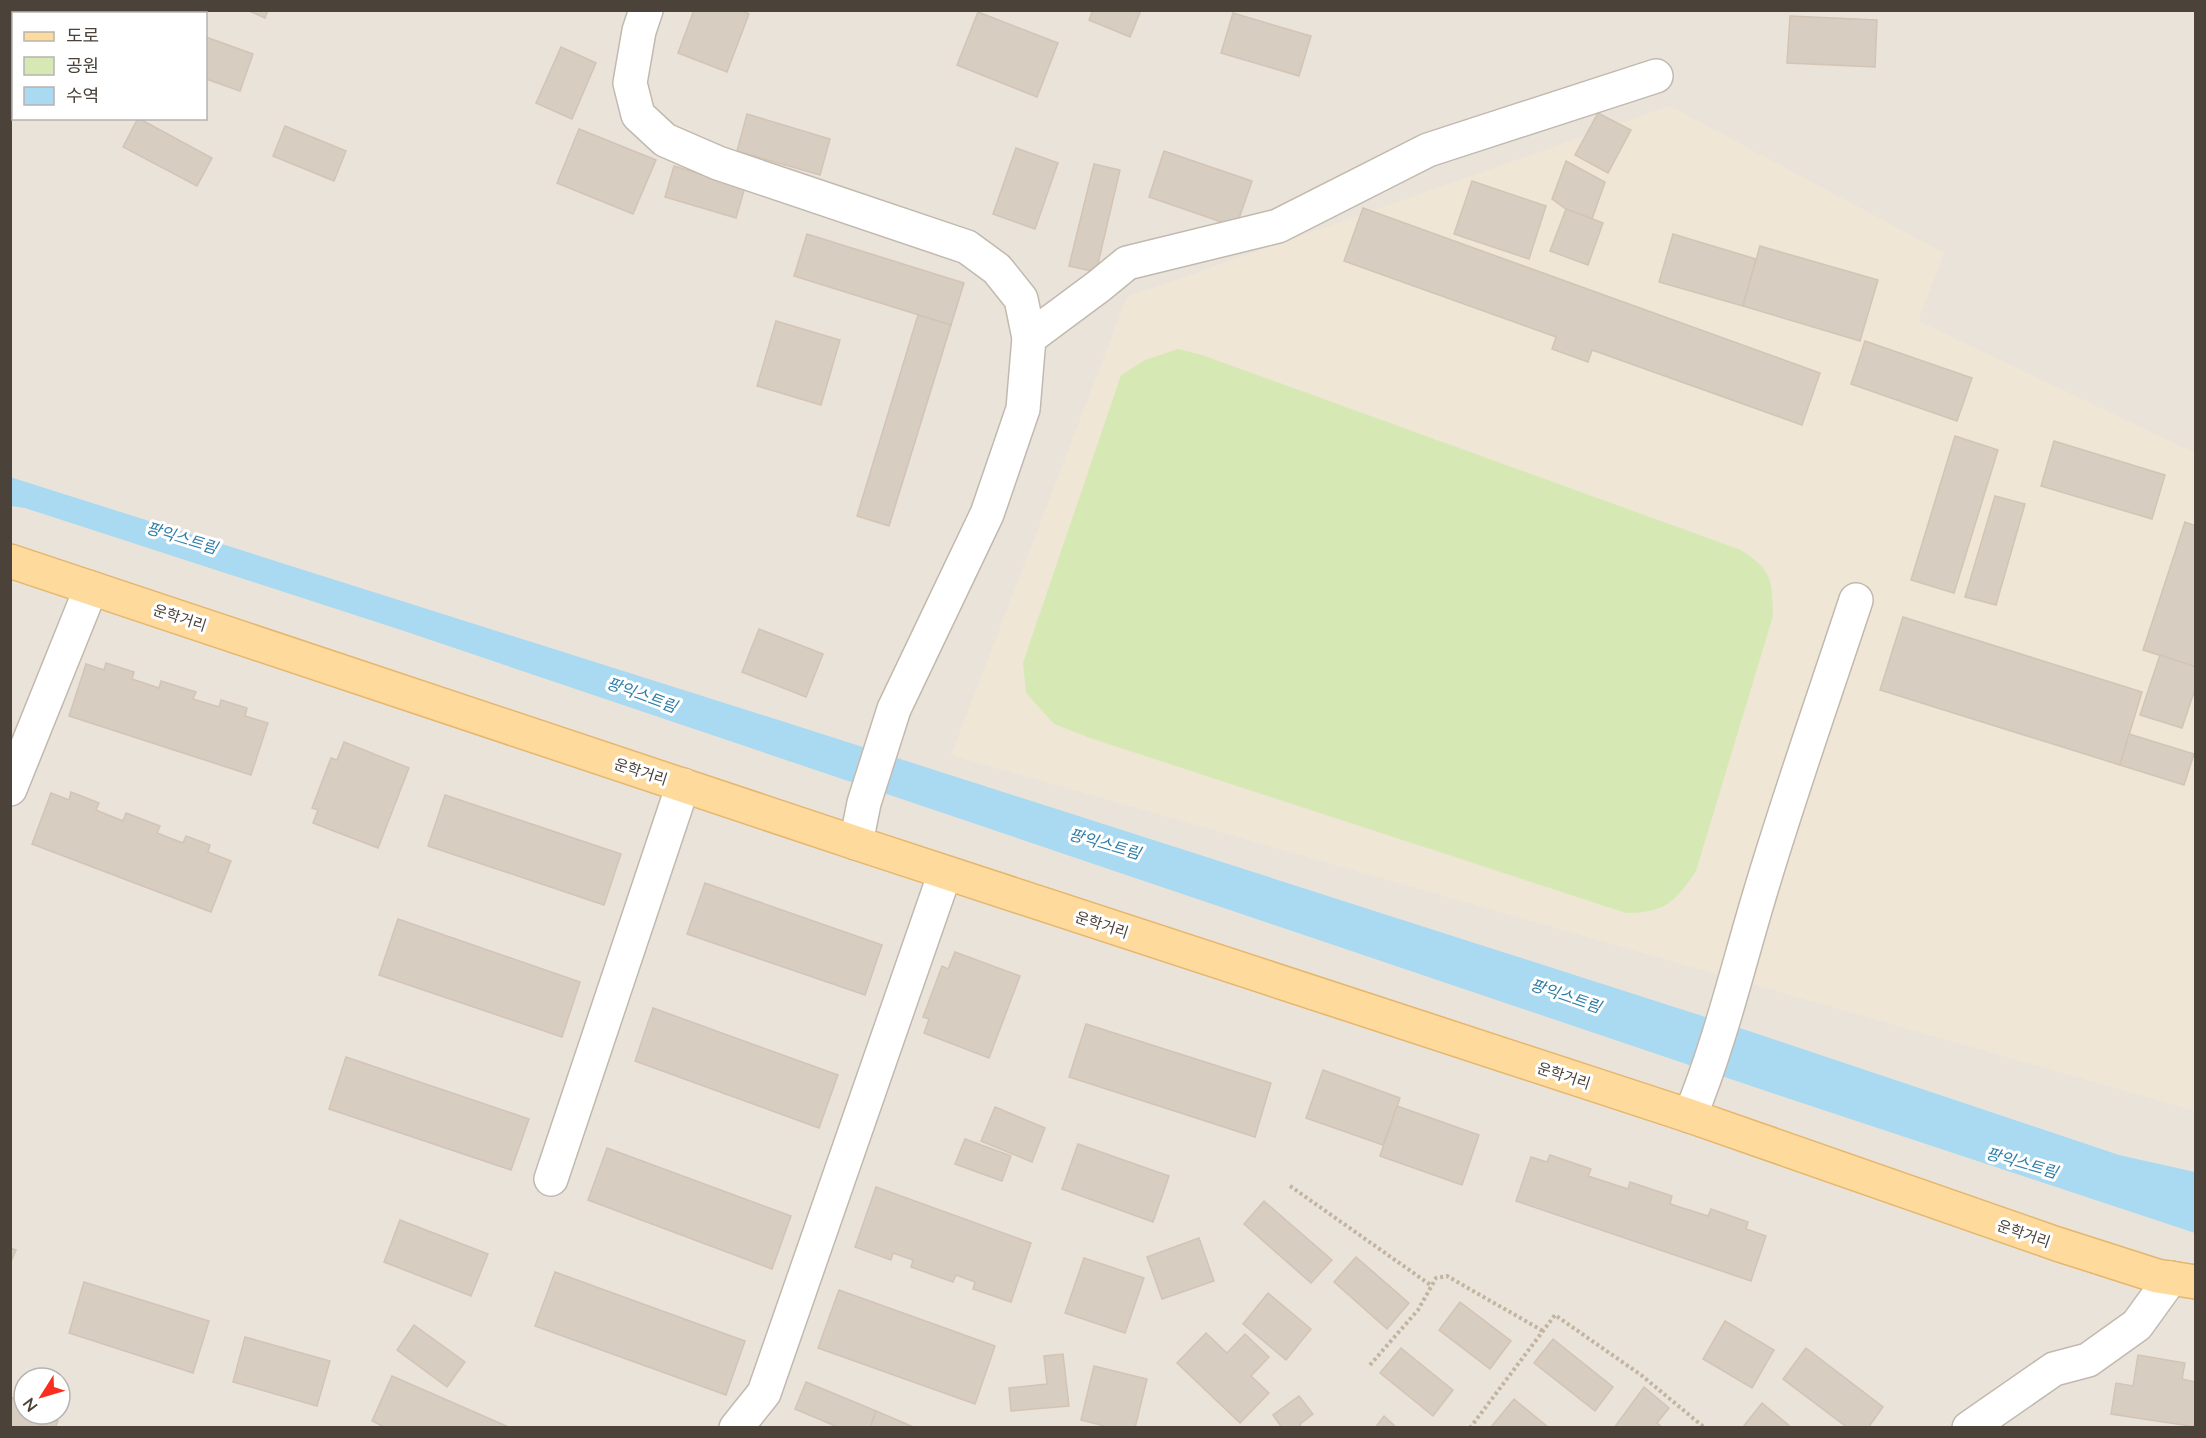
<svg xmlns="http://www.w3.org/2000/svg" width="2206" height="1438" viewBox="0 0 2206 1438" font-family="Lato,'Noto Sans KR',sans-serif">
  <rect width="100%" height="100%" fill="#f6f2ec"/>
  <!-- residential -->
  <path fill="#eae3da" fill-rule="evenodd" d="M11,11H2195V1427H11ZM14,14H206V118H14ZM24,1378H60V1414H24Z"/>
  <!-- education -->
  <polygon fill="#efe6d6" points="1670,106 1944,253 1918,321 2195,453 2195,1111 951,755 1127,297"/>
  <!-- green -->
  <path fill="#d6e9b5" d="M1178,349L1202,355L1741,550C1773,571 1772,579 1773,616L1696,871C1675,902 1665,913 1626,913L1090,738L1054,724L1026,693L1023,663L1121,375L1145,360Z"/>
  <!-- water -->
  <polygon fill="#a9daf1" points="10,477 791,724 1746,1030 2119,1155 2195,1172 2195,1233 1775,1094 398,629 25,508 11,506"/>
  <!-- building -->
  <g fill="#d8cdc1" stroke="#d3c4b4" stroke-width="1.5">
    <polygon points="247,10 268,10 265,18"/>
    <polygon points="694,10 740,10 749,14 727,72 678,53"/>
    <polygon points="1093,10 1141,10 1130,37 1089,20"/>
    <polygon points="978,12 1058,43 1037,97 957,65"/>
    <polygon points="1233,13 1311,36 1299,76 1221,53"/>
    <polygon points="1790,16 1877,20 1875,67 1787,63"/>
    <polygon points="206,37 253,54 240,91 206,79"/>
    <polygon points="561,47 596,63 572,119 536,103"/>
    <polygon points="1598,113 1631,130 1608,173 1575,155"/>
    <polygon points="747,114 830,139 820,175 737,151"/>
    <polygon points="138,118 212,158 197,186 123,147"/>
    <polygon points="285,126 346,151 334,181 273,156"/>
    <polygon points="579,129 656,160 633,214 557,183"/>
    <polygon points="1016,148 1058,163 1035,229 993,214"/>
    <polygon points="1164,151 1252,181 1236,227 1149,197"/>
    <polygon points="1566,161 1605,182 1592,219 1566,209 1552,199"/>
    <polygon points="1094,164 1120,170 1096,272 1069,266"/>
    <polygon points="674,166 745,187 736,218 665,197"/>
    <polygon points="1472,181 1546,206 1529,259 1454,234"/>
    <polygon points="1363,208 1820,373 1802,425 1592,350 1588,362 1552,349 1556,337 1344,261"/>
    <polygon points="1566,209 1603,223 1588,265 1550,251"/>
    <polygon points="807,234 964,283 951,325 794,276"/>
    <polygon points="1673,234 1756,259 1743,306 1659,282"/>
    <polygon points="1760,246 1878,280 1860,341 1743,306"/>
    <polygon points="918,315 951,325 889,526 857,516"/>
    <polygon points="776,321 840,340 821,405 757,386"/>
    <polygon points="1865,341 1972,378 1957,421 1851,384"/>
    <polygon points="1955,436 1998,450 1954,593 1911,580"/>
    <polygon points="2054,441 2165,475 2152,519 2041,486"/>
    <polygon points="1995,496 2025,504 1996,605 1965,597"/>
    <polygon points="2185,522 2196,526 2196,667 2143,650"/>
    <polygon points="1903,617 2142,692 2120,765 1880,690"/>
    <polygon points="759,629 823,654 806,697 742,672"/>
    <polygon points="2160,655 2196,667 2196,686 2182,728 2140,715"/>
    <polygon points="106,663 134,672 132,679 159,688 161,681 196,692 193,699 219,707 221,700 247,708 245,716 268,723 251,775 69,716 86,664 104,670"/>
    <polygon points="2129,734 2194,754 2184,785 2120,765"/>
    <polygon points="344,742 409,768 378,848 313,823 318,810 312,808 331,758 337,760"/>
    <polygon points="71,792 99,803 96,810 123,821 126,813 160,826 157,833 183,843 186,836 210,845 208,852 231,861 211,912 32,844 51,793 69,800"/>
    <polygon points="445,795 621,854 604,905 428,846"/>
    <polygon points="705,883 882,945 865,995 687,934"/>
    <polygon points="398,919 580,982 562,1037 379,975"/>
    <polygon points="955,952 1020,976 989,1058 924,1033 929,1019 923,1017 942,966 948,969"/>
    <polygon points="653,1008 838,1075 819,1128 635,1061"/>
    <polygon points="1086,1024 1271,1083 1255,1137 1069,1077"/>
    <polygon points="346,1057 529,1119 511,1170 329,1109"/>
    <polygon points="1323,1070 1400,1098 1383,1145 1306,1118"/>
    <polygon points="1397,1106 1479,1135 1462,1185 1380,1156"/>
    <polygon points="995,1107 1045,1128 1032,1162 981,1141"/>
    <polygon points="965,1139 1011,1156 1002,1181 955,1164"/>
    <polygon points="1078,1144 1169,1176 1153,1222 1062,1189"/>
    <polygon points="607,1148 791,1216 772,1269 588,1200"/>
    <polygon points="1550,1155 1591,1169 1588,1176 1628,1189 1630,1182 1672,1196 1670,1204 1708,1216 1711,1209 1748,1222 1746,1229 1766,1236 1751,1281 1516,1201 1531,1157 1547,1162"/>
    <polygon points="876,1187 1031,1243 1011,1302 973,1289 975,1282 956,1275 953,1282 911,1267 913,1260 893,1253 891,1260 855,1247"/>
    <polygon points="1264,1201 1332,1260 1311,1283 1244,1224"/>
    <polygon points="400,1220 488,1254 471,1296 384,1262"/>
    <polygon points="1199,1238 1214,1281 1162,1299 1147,1257"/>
    <polygon points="10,1248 16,1250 10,1264"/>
    <polygon points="1356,1257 1409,1303 1387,1329 1334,1282"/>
    <polygon points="1084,1258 1144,1278 1125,1333 1065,1313"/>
    <polygon points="555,1272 745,1341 726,1395 535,1326"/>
    <polygon points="84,1282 209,1321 193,1373 69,1333"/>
    <polygon points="839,1290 995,1346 975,1404 818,1348"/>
    <polygon points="1268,1293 1311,1329 1286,1360 1243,1324"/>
    <polygon points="1460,1302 1511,1341 1490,1369 1439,1330"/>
    <polygon points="1725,1321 1774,1350 1752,1388 1703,1359"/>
    <polygon points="414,1325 465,1362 447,1387 397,1350"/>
    <polygon points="1206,1333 1227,1353 1245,1334 1269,1357 1251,1376 1269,1393 1240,1423 1177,1363"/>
    <polygon points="245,1337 330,1361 317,1406 233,1382"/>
    <polygon points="1553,1339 1613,1387 1595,1411 1534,1363"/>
    <polygon points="1401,1348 1453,1390 1433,1416 1380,1373"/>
    <polygon points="1806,1348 1883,1407 1868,1428 1848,1428 1783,1379"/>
    <polygon points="1063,1354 1069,1406 1011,1411 1009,1388 1047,1384 1044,1356"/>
    <polygon points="2138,1355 2185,1363 2182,1379 2196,1382 2196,1427 2111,1414 2116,1383 2133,1386"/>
    <polygon points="1094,1366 1147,1379 1135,1428 1112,1428 1081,1420"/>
    <polygon points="392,1376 511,1428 386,1428 372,1421"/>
    <polygon points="806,1382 876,1411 870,1428 840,1428 795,1409"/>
    <polygon points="1644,1387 1669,1408 1657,1423 1663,1428 1614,1428"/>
    <polygon points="1299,1396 1313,1414 1300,1424 1302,1428 1282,1428 1273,1415"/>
    <polygon points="10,1397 24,1402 24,1414 41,1414 58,1421 55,1428 10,1428"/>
    <polygon points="1514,1399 1549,1428 1491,1427"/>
    <polygon points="1762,1403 1792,1428 1742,1428"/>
    <polygon points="876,1411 916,1428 870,1428"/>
    <polygon points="1384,1416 1397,1428 1375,1428"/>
  </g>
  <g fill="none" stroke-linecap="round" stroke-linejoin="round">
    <defs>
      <g id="minor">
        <polyline points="646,10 639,31 630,83 638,115 665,140 718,163 967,247 997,269 1021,299 1029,338 1023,409 987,514 894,709 864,803 856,843"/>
        <polyline points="1029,338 1099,286 1127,263 1278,226 1428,150 1656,76"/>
        <polyline points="10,789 91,588"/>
        <path d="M1690,1116C1720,1043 1738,966 1761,890C1790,793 1824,697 1856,600"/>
        <polyline points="551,1179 683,785"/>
        <polyline points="736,1428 764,1393 945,873"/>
        <polyline points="1969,1428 2054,1369 2088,1360 2137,1325 2171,1278"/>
      </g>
      <polyline id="major" points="10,561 856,843 1690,1116 2057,1244 2157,1276 2196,1282"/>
    </defs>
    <!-- minor casing -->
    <use href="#minor" stroke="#c2b9ae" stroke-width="36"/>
    <!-- major casing -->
    <use href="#major" stroke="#e5b66b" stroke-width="36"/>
    <!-- path -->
    <g stroke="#c3b49f" stroke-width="4" stroke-dasharray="3 3" stroke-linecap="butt">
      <polyline points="1290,1186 1432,1286"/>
      <polyline points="1370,1365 1418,1310 1436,1278 1447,1276 1543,1331"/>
      <polyline points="1470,1428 1555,1315 1641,1375 1705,1428"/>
    </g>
    <!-- minor -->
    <use href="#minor" stroke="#fff" stroke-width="33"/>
    <!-- major -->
    <use href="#major" stroke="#feda9d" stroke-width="33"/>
  </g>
  <g text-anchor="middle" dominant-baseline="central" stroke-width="6" stroke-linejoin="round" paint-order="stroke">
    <!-- street labels -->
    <g font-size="15" fill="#4b4239" stroke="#fff">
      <text transform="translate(180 617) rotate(18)">운학거리</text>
      <text transform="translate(641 771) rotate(18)">운학거리</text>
      <text transform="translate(1102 924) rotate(18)">운학거리</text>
      <text transform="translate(1564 1075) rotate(18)">운학거리</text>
      <text transform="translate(2024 1233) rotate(19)">운학거리</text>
    </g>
    <!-- water labels -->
    <g font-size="16" font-style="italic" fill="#2d7ea7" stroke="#fff">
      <text transform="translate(182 537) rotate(17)">팡익스트림</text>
      <text transform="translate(642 694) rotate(20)">팡익스트림</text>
      <text transform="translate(1105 843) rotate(16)">팡익스트림</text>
      <text transform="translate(1566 995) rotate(19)">팡익스트림</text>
      <text transform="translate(2022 1162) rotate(16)">팡익스트림</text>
    </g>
  </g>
  <!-- border -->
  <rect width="2206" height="1438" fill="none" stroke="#4b4239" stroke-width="24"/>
  <!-- legend -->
  <rect x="12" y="12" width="195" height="108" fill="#ffffff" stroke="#b7b3b0" stroke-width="1.5"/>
  <rect x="24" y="32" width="30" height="9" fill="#feda9d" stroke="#b7b3b0" stroke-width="1.5"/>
  <text x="66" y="42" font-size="18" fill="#4b4239">도로</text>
  <rect x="24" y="57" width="30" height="18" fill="#d6e9b5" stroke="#b7b3b0" stroke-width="1.5"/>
  <text x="66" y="72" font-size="18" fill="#4b4239">공원</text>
  <rect x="24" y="87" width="30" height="18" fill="#a9daf1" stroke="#b7b3b0" stroke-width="1.5"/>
  <text x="66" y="102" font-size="18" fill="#4b4239">수역</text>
  <!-- north arrow -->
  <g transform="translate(42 1396) rotate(233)"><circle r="28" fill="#ffffff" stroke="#b7b3b0" stroke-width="1.5"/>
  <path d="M0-4.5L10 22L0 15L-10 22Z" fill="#fa2e1f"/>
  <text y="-9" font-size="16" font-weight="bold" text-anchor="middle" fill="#4b4239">N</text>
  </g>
</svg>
